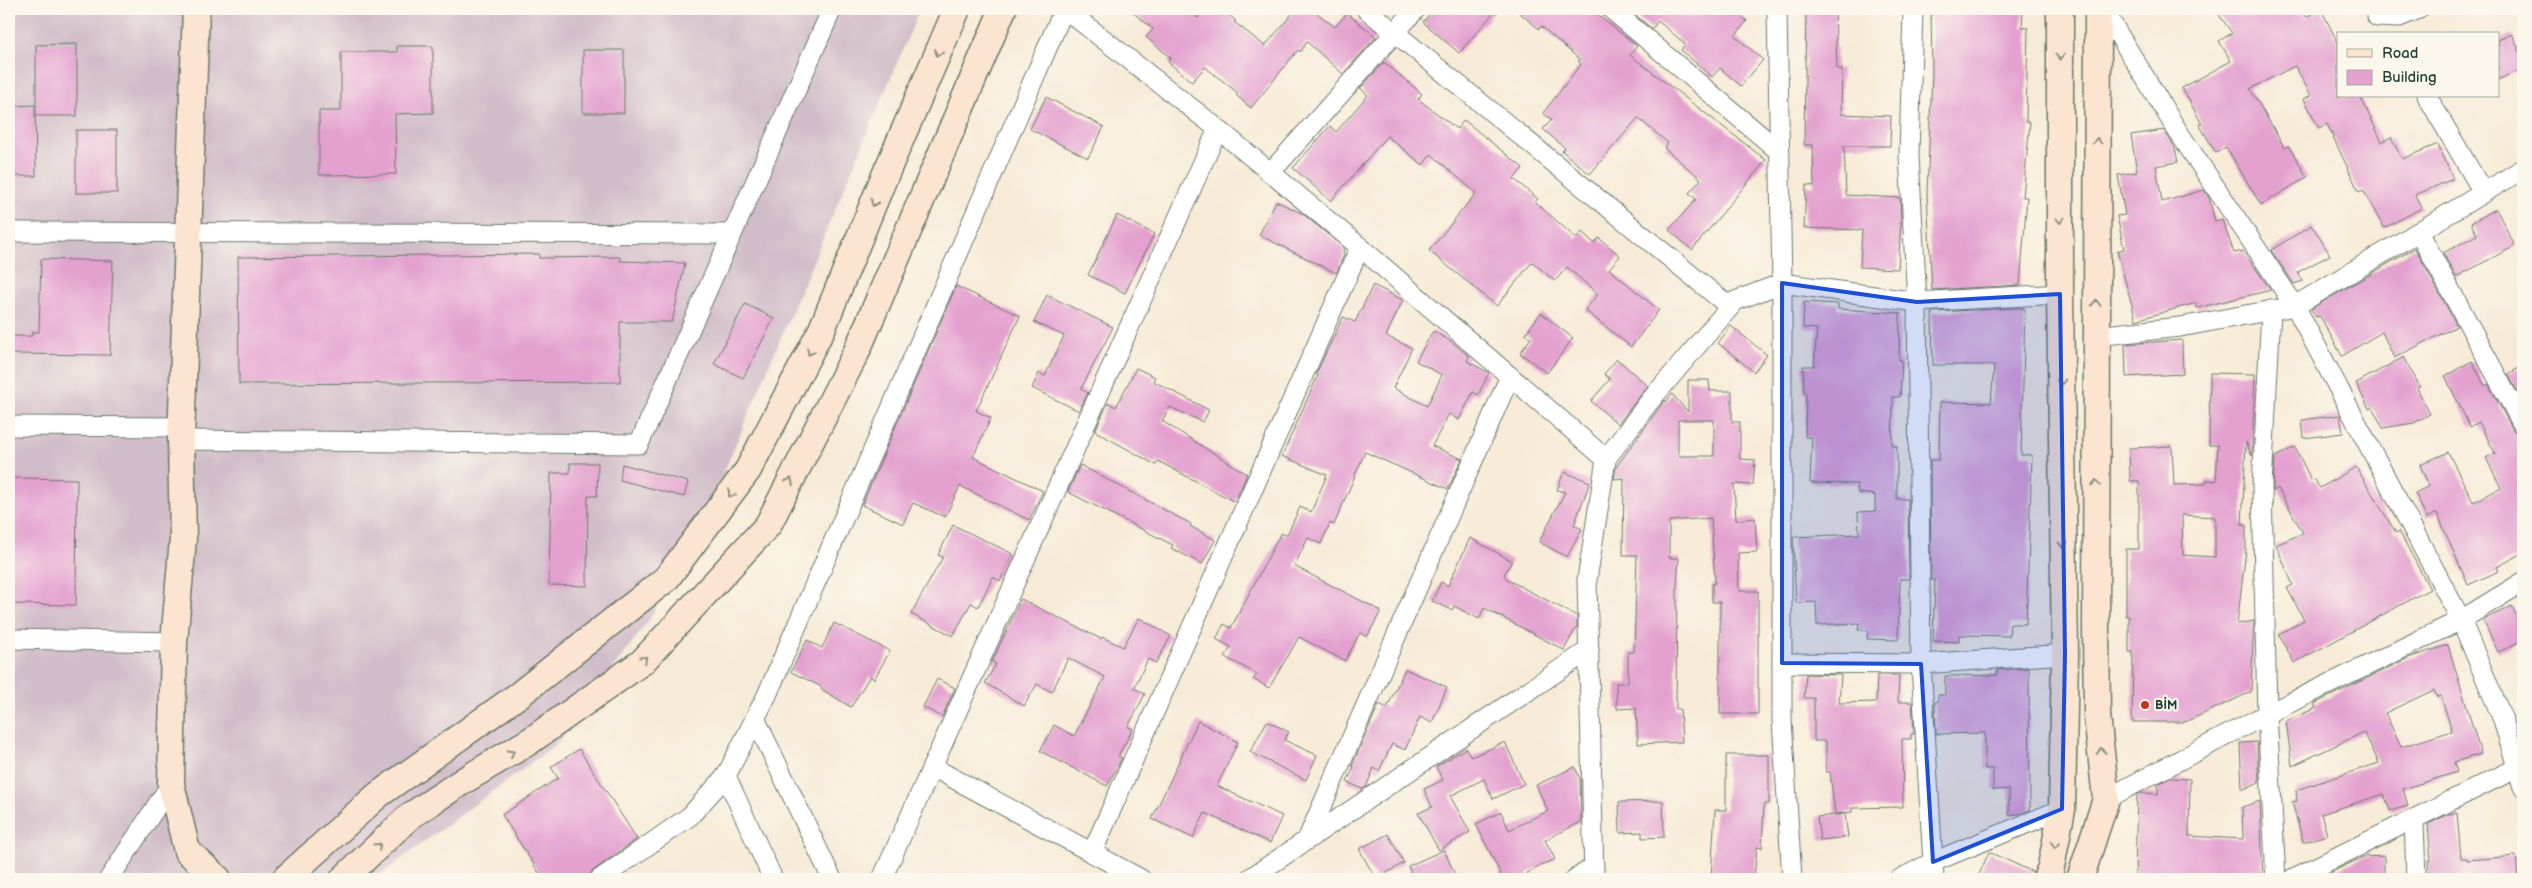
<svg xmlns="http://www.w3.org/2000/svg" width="2532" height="888" viewBox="0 0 2532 888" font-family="'Balsamiq Sans',sans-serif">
  <rect width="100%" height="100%" fill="#fbf7ec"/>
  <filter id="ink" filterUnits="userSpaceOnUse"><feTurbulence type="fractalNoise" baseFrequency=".02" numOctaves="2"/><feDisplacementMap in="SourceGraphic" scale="10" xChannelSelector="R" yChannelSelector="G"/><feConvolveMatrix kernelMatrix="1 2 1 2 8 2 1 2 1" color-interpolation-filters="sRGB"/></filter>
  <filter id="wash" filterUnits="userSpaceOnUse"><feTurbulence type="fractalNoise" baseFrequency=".0096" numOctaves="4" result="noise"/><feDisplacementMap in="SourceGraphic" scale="20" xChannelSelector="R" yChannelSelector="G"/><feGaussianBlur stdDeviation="1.12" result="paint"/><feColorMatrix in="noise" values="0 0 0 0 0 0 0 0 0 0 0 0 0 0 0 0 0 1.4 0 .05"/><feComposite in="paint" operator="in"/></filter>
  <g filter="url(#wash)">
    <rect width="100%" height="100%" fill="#f7ebd7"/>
    <!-- industrial -->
    <polygon fill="#d1bdc9" points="9,9 920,9 713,498 649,620 559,742 374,879 9,879"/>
    <g id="blocks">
      <!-- building -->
      <g fill="#e4a1d0" fill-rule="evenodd">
        <polygon points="1129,9 1187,9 1198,18 1205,9 1222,9 1236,21 1234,22 1265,46 1296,9 1312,9 1335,27 1347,13 1376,37 1343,74 1307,42 1300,52 1298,50 1251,108 1236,95 1238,93 1205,67 1192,82 1168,62 1171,58 1146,37 1153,29"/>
        <polygon points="1434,9 1497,9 1459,53 1423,22"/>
        <polygon points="1515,9 1590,9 1637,46 1630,55 1766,160 1692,250 1669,230 1696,199 1689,193 1701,179 1664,148 1668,143 1638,118 1590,174 1562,151 1565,148 1543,129 1552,120 1543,113 1581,64 1578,61 1580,60 1541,26 1539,29"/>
        <polygon points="1628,9 1733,9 1747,21 1735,36 1763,60 1741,86 1720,68 1712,77 1681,50 1685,44 1658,21 1652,29"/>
        <polygon points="1806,9 1835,9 1837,69 1842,69 1841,114 1891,116 1890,146 1844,146 1846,195 1900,198 1901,222 1898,269 1860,267 1862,230 1804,228 1806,185 1814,186 1813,145 1804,145"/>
        <polygon points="1931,9 2023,9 2022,27 2028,28 2026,122 2030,122 2023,197 2027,197 2020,285 1932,290 1927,194 1932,74"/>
        <polygon points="2215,9 2301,9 2306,17 2321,9 2338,43 2338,96 2360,96 2382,142 2391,137 2402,159 2438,144 2453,179 2415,195 2422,208 2384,228 2363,190 2359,192 2327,124 2319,128 2304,99 2311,95 2295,66 2250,89 2285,148 2289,146 2307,177 2261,205 2226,147 2216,153 2199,124 2202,124 2182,88 2231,61 2219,41 2232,33"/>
        <polygon points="2512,34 2523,59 2523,68 2498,80 2498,40"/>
        <polygon points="77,44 77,116 36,116 36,45"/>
        <polygon points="397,46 433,46 433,113 395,114 396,174 319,175 319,111 341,111 341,52 397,52"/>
        <rect x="583" y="50" width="41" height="63"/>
        <polygon points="1384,62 1422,94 1418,99 1457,129 1464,120 1523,168 1514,179 1538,199 1535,202 1576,238 1582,232 1594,243 1599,238 1620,256 1609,269 1659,310 1631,347 1585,310 1598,294 1567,267 1555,281 1532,262 1497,306 1429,251 1476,193 1431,154 1423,165 1387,136 1331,201 1293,168 1330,126 1336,132 1368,95 1360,88"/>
        <polygon points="1046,97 1104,127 1088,158 1030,129"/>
        <polygon points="35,105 36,176 9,176 9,106"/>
        <rect x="76" y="130" width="41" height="63"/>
        <polygon points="2164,130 2175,148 2178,162 2156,166 2162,202 2204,190 2209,198 2215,221 2222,219 2234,253 2243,251 2271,290 2197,308 2196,303 2136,320 2117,251 2124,249 2117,216 2125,215 2118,175 2137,172 2131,135"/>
        <polygon points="1276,201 1303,214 1343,247 1344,255 1336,273 1259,235"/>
        <polygon points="2496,209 2515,246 2456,277 2443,253 2477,235 2471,223"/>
        <polygon points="1117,215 1154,234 1125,293 1088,275"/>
        <polygon points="2312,225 2330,255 2298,272 2303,281 2294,284 2271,250"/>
        <polygon points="2415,248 2457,326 2394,358 2382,332 2342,356 2320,316 2316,317 2311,309"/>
        <polygon points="539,254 539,258 620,257 620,261 685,263 672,322 620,322 620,382 239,384 238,257"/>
        <polygon points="41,259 113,261 110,355 9,354 9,336 32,336 32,332 39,332"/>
        <polygon points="1373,285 1403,300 1386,336 1412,348 1393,388 1427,406 1442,375 1416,361 1433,331 1452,342 1469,356 1467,361 1489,373 1478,395 1473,392 1459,420 1449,414 1432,446 1462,459 1448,489 1365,452 1334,525 1330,523 1321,544 1308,538 1294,566 1381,611 1367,637 1360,633 1345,661 1299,637 1269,688 1253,679 1257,674 1225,657 1231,647 1216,639 1224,624 1231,628 1281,533 1285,535 1288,533 1300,507 1311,512 1327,475 1282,456 1318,375 1316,374 1343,317 1355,322"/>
        <polygon points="956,286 1020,316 976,411 991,418 973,457 1043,491 1029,520 960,486 945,517 913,503 903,524 862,505"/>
        <polygon points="1047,295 1113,327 1081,389 1088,393 1079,411 1032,388 1039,373 1045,376 1064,336 1034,322"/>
        <polygon points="1804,302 1838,304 1838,309 1900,313 1899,360 1902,360 1900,397 1893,397 1892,446 1897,446 1897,499 1908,499 1909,579 1900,579 1898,640 1867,639 1868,630 1858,630 1859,623 1817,625 1816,602 1796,603 1793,537 1859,534 1858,512 1875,511 1875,495 1858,493 1857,484 1810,483 1812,437 1805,437 1806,393 1804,393 1803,366 1814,366 1817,329 1803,328"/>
        <polygon points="745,304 774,318 743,378 714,364"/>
        <polygon points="2019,308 2025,309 2021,455 2032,455 2026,624 2010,624 2009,636 1959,635 1959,642 1933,641 1935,580 1931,580 1930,460 1939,460 1940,402 1991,403 1994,365 1933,365 1932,312"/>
        <polygon points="1541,313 1573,338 1547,373 1520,353 1531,338 1525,334"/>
        <polygon points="1731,326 1767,355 1754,372 1718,343"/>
        <polygon points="2182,340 2183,374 2126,377 2125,344"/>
        <polygon points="2404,357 2420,387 2417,388 2430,414 2414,423 2383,428 2372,407 2369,409 2356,383"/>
        <polygon points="1617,359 1648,386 1618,424 1591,401 1610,379 1604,374"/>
        <polygon points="2472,361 2485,386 2488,384 2513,430 2523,436 2523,553 2497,567 2499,571 2468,585 2437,513 2427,518 2415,493 2429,486 2420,465 2448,452 2473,502 2501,488 2486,458 2495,453 2479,422 2470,427 2445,376"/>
        <polygon points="2523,366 2523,402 2508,374"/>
        <polygon points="1136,368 1155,377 1153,381 1209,410 1203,422 1170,407 1162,421 1247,474 1235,502 1158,461 1156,465 1095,431 1108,403 1116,407"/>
        <path d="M2210,373L2255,374L2252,456L2246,442L2242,525H2246V550L2237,624L2254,621L2251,692L2185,722H2132L2133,652H2129V616H2126V549H2139V481H2130L2129,448L2172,446L2174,485L2206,484V480L2216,481L2218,445H2209ZM2182,515L2215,517V557L2183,555Z"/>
        <path d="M1688,380H1709L1710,391H1732V422H1740V459L1755,460L1753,485L1734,484L1736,520L1755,518L1757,552L1738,553L1739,591H1758V714H1720V602H1712V584L1715,583L1711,518L1669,521V558H1679L1677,583L1676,709H1680L1682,742L1638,744L1636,708L1617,709L1616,683H1628V652H1634L1637,555H1623L1624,478L1614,479L1616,467L1665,400L1666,402L1672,394L1688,412ZM1678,420H1714V456H1678Z"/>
        <polygon points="2340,415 2343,433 2304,438 2302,420"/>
        <polygon points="2295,447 2311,480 2314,479 2320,488 2356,467 2396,533 2399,531 2430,589 2294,663 2279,634 2304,620 2287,588 2293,585 2276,545 2303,533 2278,488 2273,491 2273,486 2275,457"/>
        <polygon points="570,463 598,463 597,496 588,496 587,586 549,585 551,473 570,473"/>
        <polygon points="622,464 688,482 684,497 620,480"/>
        <polygon points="1080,465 1191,524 1190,526 1215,540 1202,564 1171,548 1173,545 1068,492"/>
        <polygon points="1564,472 1590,482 1574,525 1582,529 1567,557 1539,542 1565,492 1557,490"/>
        <polygon points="9,478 77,479 76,605 9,604"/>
        <polygon points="953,525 1013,554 1000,581 993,577 978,607 971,603 953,636 911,614 943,557 938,555"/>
        <polygon points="1470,538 1512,561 1504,575 1508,580 1577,616 1577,626 1564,650 1484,608 1479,619 1454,606 1452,610 1432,601 1441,582 1448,586"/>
        <polygon points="1021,599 1101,639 1102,637 1123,647 1139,618 1171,636 1156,663 1148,659 1134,688 1145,694 1128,727 1133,729 1118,756 1122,758 1107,786 1040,751 1054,725 1074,736 1105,677 1068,658 1052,692 1037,684 1024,706 985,683 996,664 992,662"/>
        <polygon points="2512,606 2523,630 2523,640 2498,652 2483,620"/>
        <polygon points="834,623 890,651 874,679 870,676 851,707 821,689 822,687 791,672 807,640 822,648"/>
        <path d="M2448,645L2481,754L2454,762L2457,772L2403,789L2408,806L2390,811L2384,794L2321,814L2327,835L2303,842L2292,802L2297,801L2296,790L2379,763L2364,732L2292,766L2286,721L2316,708L2314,704L2408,658ZM2434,690L2437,697L2441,696L2452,731L2401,747L2385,713Z"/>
        <polygon points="2029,668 2030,810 2019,814 2009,815 2009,789 1993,790 1993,769 1985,769 1985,733 1936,734 1935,702 1938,701 1938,695 1945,695 1945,676 1997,675 1997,670"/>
        <polygon points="1405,669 1447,687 1432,723 1420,717 1405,750 1392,744 1379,771 1374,768 1366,787 1362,789 1347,782 1354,767 1352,766 1379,704 1387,708"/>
        <polygon points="1806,674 1841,675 1839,703 1876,702 1877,675 1899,675 1898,702 1912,702 1914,734 1911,734 1911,739 1902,739 1903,807 1852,808 1852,812 1835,814 1830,772 1826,772 1826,741 1814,741 1814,698 1804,698"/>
        <polygon points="937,679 955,688 942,717 923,707"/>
        <polygon points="1198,721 1238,742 1217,786 1282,816 1270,843 1205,813 1193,838 1152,819"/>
        <polygon points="1267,721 1289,732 1284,740 1317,755 1306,780 1250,752"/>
        <polygon points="1505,742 1524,784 1493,799 1484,779 1450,796 1470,832 1439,850 1418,813 1432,807 1424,789 1443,780 1436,767 1466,748 1471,757"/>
        <polygon points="2257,742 2259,782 2242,790 2240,743"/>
        <polygon points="579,749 637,839 594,870 584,879 543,879 502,815 558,778 551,767"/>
        <polygon points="1726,755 1769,755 1769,804 1764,804 1762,848 1757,847 1754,879 1711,879 1715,810 1726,810"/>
        <polygon points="1575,767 1580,779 1581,822 1545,840 1555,859 1527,873 1530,879 1503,879 1476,824 1501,812 1509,830 1548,811 1536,785"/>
        <polygon points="2170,778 2190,779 2189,836 2243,839 2242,807 2260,801 2263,879 2135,879 2137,795 2141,793 2158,794 2158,784"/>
        <polygon points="1663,801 1664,837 1642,838 1642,832 1620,833 1619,802"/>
        <polygon points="2457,813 2461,858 2467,858 2467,860 2516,856 2518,879 2429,879 2428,861 2431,861 2428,824 2449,814"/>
        <polygon points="1845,814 1848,837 1820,840 1817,817"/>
        <polygon points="1388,834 1404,863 1376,879 1359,849"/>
        <polygon points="1444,850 1457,879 1414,879 1408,866"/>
        <polygon points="1989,852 2033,872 2031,879 1977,879"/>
        <polygon points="2384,856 2384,879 2317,879 2363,857"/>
      </g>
    </g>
  </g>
  <g filter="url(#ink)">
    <use href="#blocks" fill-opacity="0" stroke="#6b7a6d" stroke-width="1"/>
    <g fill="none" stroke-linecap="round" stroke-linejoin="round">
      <defs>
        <g id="street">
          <polyline points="1065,9 1218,129 1360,247 1606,459"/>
          <polyline points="1366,9 1730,307"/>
          <polyline points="1611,9 1780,152"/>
          <polyline points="1777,9 1782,283 1782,720 1792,879"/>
          <polyline points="1913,9 1909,156 1917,302 1921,664 1934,879"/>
          <polyline points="2103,9 2177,130 2295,306 2461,620 2503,720 2523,787"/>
          <polyline points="2377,17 2397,18 2419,9"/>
          <polyline points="2427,96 2483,192"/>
          <polyline points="1270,173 1416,9"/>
          <polyline points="9,232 732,234"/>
          <polyline points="2419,232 2523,425"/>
          <polyline points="2271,310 2262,486 2267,714 2276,879"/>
          <polyline points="2095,336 2180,327 2295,306 2523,169"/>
          <polyline points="9,426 182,427"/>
          <polyline points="181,440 639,444 832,9"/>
          <polyline points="9,639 174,642"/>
          <polyline points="1782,663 1921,664 2065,654"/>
          <polyline points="755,718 832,879"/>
          <polyline points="932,767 1141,879"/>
          <polyline points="726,776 773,879"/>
          <polyline points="2106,799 2267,714 2461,620 2523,582"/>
          <polyline points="2414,821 2416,879"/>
          <polyline points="1307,840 1510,376"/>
          <polyline points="1092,853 1360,247"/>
          <polyline points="109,879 171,784"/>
          <polyline points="600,879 690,816 726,776 767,695 1064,9"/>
          <polyline points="882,879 1218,129"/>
          <polyline points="1249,879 1589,650"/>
          <polyline points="1575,879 1594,867"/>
          <polyline points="1594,879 1587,580 1606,459 1649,402 1735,301 1782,283 1917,302 2060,294"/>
          <polyline points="1900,879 1933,862 2062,809"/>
          <polyline points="2292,879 2523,765"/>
        </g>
        <g id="secondary">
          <polyline points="196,9 181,440 183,539 174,642 171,784 187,851 218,879"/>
          <polyline points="285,879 378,795 520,694 666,579 748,470 822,329 883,180 957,9"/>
          <polyline points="343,879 410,816 463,781 530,741 642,662 768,525 856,353 1003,9"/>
          <polyline points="2046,879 2051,867 2062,809 2065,654 2060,294 2060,9"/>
          <polyline points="2080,879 2106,799 2097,715 2096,629 2098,9"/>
        </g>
      </defs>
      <!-- street casing -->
      <use href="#street" stroke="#6b7a6d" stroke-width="21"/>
      <!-- secondary casing -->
      <use href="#secondary" stroke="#6b7a6d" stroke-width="29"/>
      <!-- street -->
      <use href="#street" stroke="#fff" stroke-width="19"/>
      <!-- secondary -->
      <use href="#secondary" stroke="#fce5d0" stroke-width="26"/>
    </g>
    <!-- one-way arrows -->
    <defs><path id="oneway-chevron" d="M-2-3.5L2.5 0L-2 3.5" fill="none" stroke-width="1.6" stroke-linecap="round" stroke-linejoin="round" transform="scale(1.25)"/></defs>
    <g stroke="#8e9182">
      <use href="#oneway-chevron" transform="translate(938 53) rotate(114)"/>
      <use href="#oneway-chevron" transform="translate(2060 57) rotate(90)"/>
      <use href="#oneway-chevron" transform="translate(2097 141) rotate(-90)"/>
      <use href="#oneway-chevron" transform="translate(874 203) rotate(112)"/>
      <use href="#oneway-chevron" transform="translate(2060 220) rotate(90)"/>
      <use href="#oneway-chevron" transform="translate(2096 303) rotate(-90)"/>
      <use href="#oneway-chevron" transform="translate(810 352) rotate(118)"/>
      <use href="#oneway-chevron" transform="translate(2061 382) rotate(89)"/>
      <use href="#oneway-chevron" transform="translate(790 481) rotate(-63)"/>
      <use href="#oneway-chevron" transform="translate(2096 483) rotate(-90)"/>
      <use href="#oneway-chevron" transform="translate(731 494) rotate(127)"/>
      <use href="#oneway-chevron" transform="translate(2063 545) rotate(89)"/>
      <use href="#oneway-chevron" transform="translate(644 659) rotate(-44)"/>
      <use href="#oneway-chevron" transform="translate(2101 751) rotate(-96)"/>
      <use href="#oneway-chevron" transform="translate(511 753) rotate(-31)"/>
      <use href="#oneway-chevron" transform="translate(2055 845) rotate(100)"/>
      <use href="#oneway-chevron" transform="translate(378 846) rotate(-43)"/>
    </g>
  </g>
  <!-- marked area -->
  <path fill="#1d4ed8" fill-opacity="0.2" stroke="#1d4ed8" stroke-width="4" stroke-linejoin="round" d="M1782,283L1917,302L2060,294L2065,654L2062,809L1933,862L1921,664L1782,663Z"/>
  <!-- markers -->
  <circle fill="#c8321e" stroke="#fbf7ec" stroke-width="2" cx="2145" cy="705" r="5"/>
  <g text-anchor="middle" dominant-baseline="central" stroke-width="4.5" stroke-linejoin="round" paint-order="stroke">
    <!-- poi labels -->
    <g font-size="12" font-weight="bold" fill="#1f3d34" stroke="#fbf7ec" text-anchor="start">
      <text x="2155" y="705">BİM</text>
    </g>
  </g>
  <!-- margin -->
  <rect width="2532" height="888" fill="none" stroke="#fbf7ec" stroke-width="30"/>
  <!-- legend -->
  <rect x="2337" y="32" width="162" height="65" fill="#fbf7ec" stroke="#a3ada2"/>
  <rect x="2347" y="49" width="25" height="8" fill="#fce5d0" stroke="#a3ada2"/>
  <text x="2382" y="58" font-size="15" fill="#1f3d34">Road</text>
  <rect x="2347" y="70" width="25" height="15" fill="#e4a1d0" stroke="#a3ada2"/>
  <text x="2382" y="82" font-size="15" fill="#1f3d34">Building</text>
</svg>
